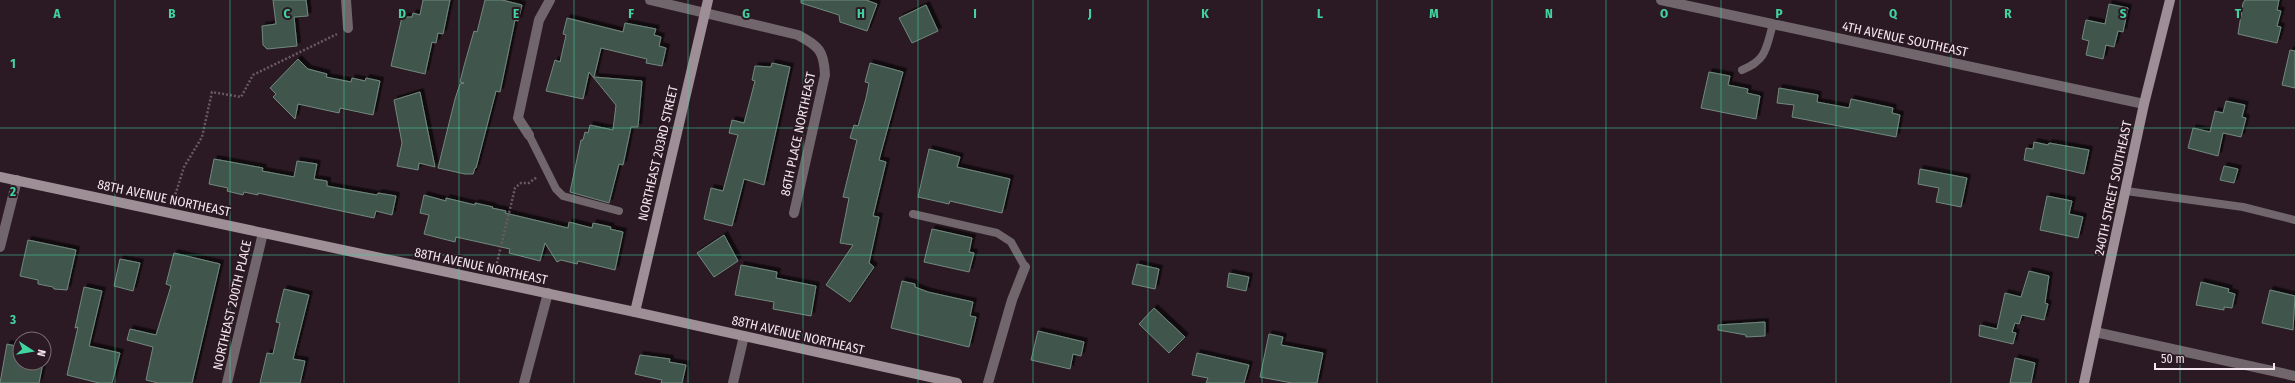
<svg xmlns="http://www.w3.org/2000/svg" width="2295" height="383" viewBox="0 0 2295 383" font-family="'Fira Sans Condensed',sans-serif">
  <defs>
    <filter id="shadow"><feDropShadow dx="3.5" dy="-3.5" stdDeviation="0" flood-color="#0009"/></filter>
  </defs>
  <rect width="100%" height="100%" fill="#2b1a23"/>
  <!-- building -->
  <g fill="#3f554b" stroke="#71897e" filter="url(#shadow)">
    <polygon points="273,0 306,0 308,16 294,17 297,46 267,49 263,45 262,26 276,24"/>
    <polygon points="423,0 450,0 443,34 438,33 436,43 432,42 425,74 391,66 402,17 412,17 413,13 420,15"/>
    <polygon points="485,0 502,0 522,5 518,21 515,20 500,92 496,91 476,168 475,168 473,174 465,174 438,168 455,99 460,84 464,83 460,82 464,66 474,31 477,32"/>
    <polygon points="801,0 866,0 877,4 867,31 840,22 839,15 801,3"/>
    <polygon points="2245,0 2279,0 2277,10 2281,11 2277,26 2281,27 2277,43 2238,34 2243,3"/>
    <polygon points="2109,4 2128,8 2123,32 2118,31 2114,47 2106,45 2103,59 2086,55 2089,41 2082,39 2086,20 2105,24"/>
    <polygon points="926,5 938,31 912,43 899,18"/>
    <polygon points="567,18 623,32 625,23 656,29 654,35 661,37 659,46 666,48 662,66 646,63 647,59 601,48 594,77 642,81 638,127 631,127 623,165 619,164 609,203 570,192 581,140 583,140 585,132 588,133 590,125 613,130 616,105 589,72 583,99 546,91 555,60 560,62 566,35 563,34"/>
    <polygon points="2290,50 2295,51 2295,88 2282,85"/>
    <polygon points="298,59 308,69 327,74 326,77 351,82 352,78 365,81 366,78 380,81 373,115 340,108 339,113 298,104 295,119 273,97 276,94 270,88"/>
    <polygon points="772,63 790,67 764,185 744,179 732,226 704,219 711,188 723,191 738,135 729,133 732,120 744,123 755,81 752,80 755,66 771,67"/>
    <polygon points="870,63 903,72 879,160 886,162 873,216 879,217 869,263 874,267 850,302 826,285 853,245 840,243 849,198 843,197 857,140 850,138 854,125 858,126 866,98 869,83 865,82"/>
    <polygon points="1709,72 1730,76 1728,85 1748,89 1747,93 1760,96 1756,119 1701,108"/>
    <polygon points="1779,88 1818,95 1817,102 1849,108 1851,99 1893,108 1892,113 1900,115 1896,137 1792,117 1794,105 1777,103"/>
    <polygon points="420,92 435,167 419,163 418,170 397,166 402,143 394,100"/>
    <polygon points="2226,101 2245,105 2242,117 2246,118 2241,137 2223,133 2218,156 2188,148 2193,128 2210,132 2215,111 2223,113"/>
    <polygon points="2034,142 2048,145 2049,143 2089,150 2084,174 2024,160 2026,148 2033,149"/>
    <polygon points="929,149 960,157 957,167 1010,179 1002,213 950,201 949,204 918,197"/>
    <polygon points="214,159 263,168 262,171 294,177 297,161 317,164 314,179 327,181 327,186 377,195 378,193 396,196 392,215 376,211 374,218 258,193 258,195 244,192 243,195 227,191 228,188 209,184"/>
    <polygon points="2224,166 2238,169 2234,183 2220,180"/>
    <polygon points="1920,169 1967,178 1961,207 1936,202 1939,188 1918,184"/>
    <polygon points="424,195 446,201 446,198 475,205 475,203 493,207 492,208 506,211 505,213 568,228 569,222 592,228 593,223 611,227 610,229 623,232 615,270 578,261 577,264 561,260 557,262 545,243 540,261 509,253 510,249 456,237 455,242 424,234 429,215 420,213"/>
    <polygon points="2047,196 2072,201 2069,214 2083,217 2078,238 2040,230"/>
    <polygon points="932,229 972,238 969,252 974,253 969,272 924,262"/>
    <polygon points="724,235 738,261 714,277 697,253"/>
    <polygon points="28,240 76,250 67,290 54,289 53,287 38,284 38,280 20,276"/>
    <polygon points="174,253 220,264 192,383 158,383 146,380 153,347 127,340 130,329 156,335 171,286 166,284"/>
    <polygon points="120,259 140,263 133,291 114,286"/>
    <polygon points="1137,264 1159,269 1155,289 1132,284"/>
    <polygon points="741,265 777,272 776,278 816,286 811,316 773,309 774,302 735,295"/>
    <polygon points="2029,271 2049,276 2045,303 2048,304 2044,320 2022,315 2019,324 2015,323 2012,332 2016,333 2013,344 1979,336 1980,325 1997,329 2005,293 2021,297"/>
    <polygon points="1229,273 1249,277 1246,291 1227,287"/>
    <polygon points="902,281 915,284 915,287 928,292 973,302 970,316 976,317 969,347 891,328"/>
    <polygon points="2201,282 2229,289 2228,292 2235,294 2232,308 2224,307 2224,310 2196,305"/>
    <polygon points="84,287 102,291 89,346 120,353 112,383 99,383 67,375 78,327 75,328"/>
    <polygon points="284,289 309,295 293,359 305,361 300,383 260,383 267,353 273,354 280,323 276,322"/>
    <polygon points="2270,290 2295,296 2293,330 2262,323"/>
    <polygon points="1154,308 1185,337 1169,353 1139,324"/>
    <polygon points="1765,322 1765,336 1746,337 1746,335 1718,330 1718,325"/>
    <polygon points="1038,331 1084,342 1081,356 1073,354 1070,369 1031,360"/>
    <polygon points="1269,334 1283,337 1281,345 1323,353 1317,383 1292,383 1260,377"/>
    <polygon points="7,344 20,347 20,363 43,363 39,383 0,383"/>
    <polygon points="1197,353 1249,365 1244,383 1206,383 1208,378 1192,375"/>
    <polygon points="640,355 670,359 669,362 686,365 682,383 661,383 662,380 635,374"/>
    <polygon points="2015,358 2035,363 2031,383 2010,383"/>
  </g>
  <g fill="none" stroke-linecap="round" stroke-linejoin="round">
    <!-- path -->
    <g stroke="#695a62" stroke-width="2.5" stroke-dasharray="2 2" stroke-linecap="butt">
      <polyline points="173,202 184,167 202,137 212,92 241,97 253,75 337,34"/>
      <polyline points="495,271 515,188 521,183 529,183 537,177"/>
    </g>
    <!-- lane -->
    <g stroke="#70666b" stroke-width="8">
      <path d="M1742,70C1767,60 1766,48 1773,24"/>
      <polyline points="529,135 556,189 563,196 619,211"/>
      <polyline points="2126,191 2243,207 2295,220"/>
      <polyline points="913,214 997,233 1011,242 1025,267"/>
    </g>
    <!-- street -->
    <g stroke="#70666b" stroke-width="10">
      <polyline points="346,0 348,28"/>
      <path d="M650,0L798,35C819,46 824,51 825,75L794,213"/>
      <polyline points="1661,0 2144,104"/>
      <polyline points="529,135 518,118 539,20 550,0"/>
      <polyline points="0,247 17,180"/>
      <polyline points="2095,332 2295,376"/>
      <polyline points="227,383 263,233"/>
      <polyline points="524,383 548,293"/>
      <polyline points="733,383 744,336"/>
      <polyline points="988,383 1012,300 1025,267"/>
    </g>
    <!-- secondary -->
    <g stroke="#9e8f96" stroke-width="10">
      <polyline points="0,177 635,312 957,383"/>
      <polyline points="635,312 708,0"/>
      <polyline points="2084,383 2144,104 2170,0"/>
    </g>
  </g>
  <!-- grid -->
  <path fill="none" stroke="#41d4a1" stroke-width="1" stroke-opacity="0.55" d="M115,0V383M230,0V383M344,0V383M459,0V383M574,0V383M688,0V383M803,0V383M918,0V383M1033,0V383M1148,0V383M1262,0V383M1377,0V383M1492,0V383M1606,0V383M1721,0V383M1836,0V383M1951,0V383M2066,0V383M2180,0V383M0,128H2295M0,255H2295"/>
  <g text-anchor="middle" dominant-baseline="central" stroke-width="4" stroke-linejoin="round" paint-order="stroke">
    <!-- street labels -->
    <g font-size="13" fill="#f3e6ec" stroke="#2b1a23">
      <text transform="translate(1905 39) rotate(12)">4TH AVENUE SOUTHEAST</text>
      <text transform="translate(798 134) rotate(-78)">86TH PLACE NORTHEAST</text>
      <text transform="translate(658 153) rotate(-77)">NORTHEAST 203RD STREET</text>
      <text transform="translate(2113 188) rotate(-78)">240TH STREET SOUTHEAST</text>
      <text transform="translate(164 198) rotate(12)">88TH AVENUE NORTHEAST</text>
      <text transform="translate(481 266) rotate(12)">88TH AVENUE NORTHEAST</text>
      <text transform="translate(232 305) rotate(-77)">NORTHEAST 200TH PLACE</text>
      <text transform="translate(798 335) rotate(13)">88TH AVENUE NORTHEAST</text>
    </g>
  </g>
  <g font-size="13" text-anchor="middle" font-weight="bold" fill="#41d4a1" stroke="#2b1a23" stroke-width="4" stroke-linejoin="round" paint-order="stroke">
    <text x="57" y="18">A</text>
    <text x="172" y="18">B</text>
    <text x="287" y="18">C</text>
    <text x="402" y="18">D</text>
    <text x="516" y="18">E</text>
    <text x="631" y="18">F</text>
    <text x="746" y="18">G</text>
    <text x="861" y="18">H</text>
    <text x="975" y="18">I</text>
    <text x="1090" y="18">J</text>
    <text x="1205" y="18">K</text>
    <text x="1320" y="18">L</text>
    <text x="1434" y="18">M</text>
    <text x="1549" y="18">N</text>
    <text x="1664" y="18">O</text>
    <text x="1779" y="18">P</text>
    <text x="1893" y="18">Q</text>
    <text x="2008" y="18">R</text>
    <text x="2123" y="18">S</text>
    <text x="2238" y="18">T</text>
    <text x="13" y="68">1</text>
    <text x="13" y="196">2</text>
    <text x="13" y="324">3</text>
  </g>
  <!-- north arrow -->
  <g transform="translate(32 351) rotate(102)"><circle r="19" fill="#2b1a23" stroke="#7b6c73"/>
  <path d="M0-3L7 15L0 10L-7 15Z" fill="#41d4a1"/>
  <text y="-6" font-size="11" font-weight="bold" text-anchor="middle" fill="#f3e6ec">N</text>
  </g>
  <!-- scale -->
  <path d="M2155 363v6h119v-6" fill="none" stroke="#f3e6ec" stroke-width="2"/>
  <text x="2161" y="363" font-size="12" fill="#f3e6ec" stroke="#2b1a23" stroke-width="3" paint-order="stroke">50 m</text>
</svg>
